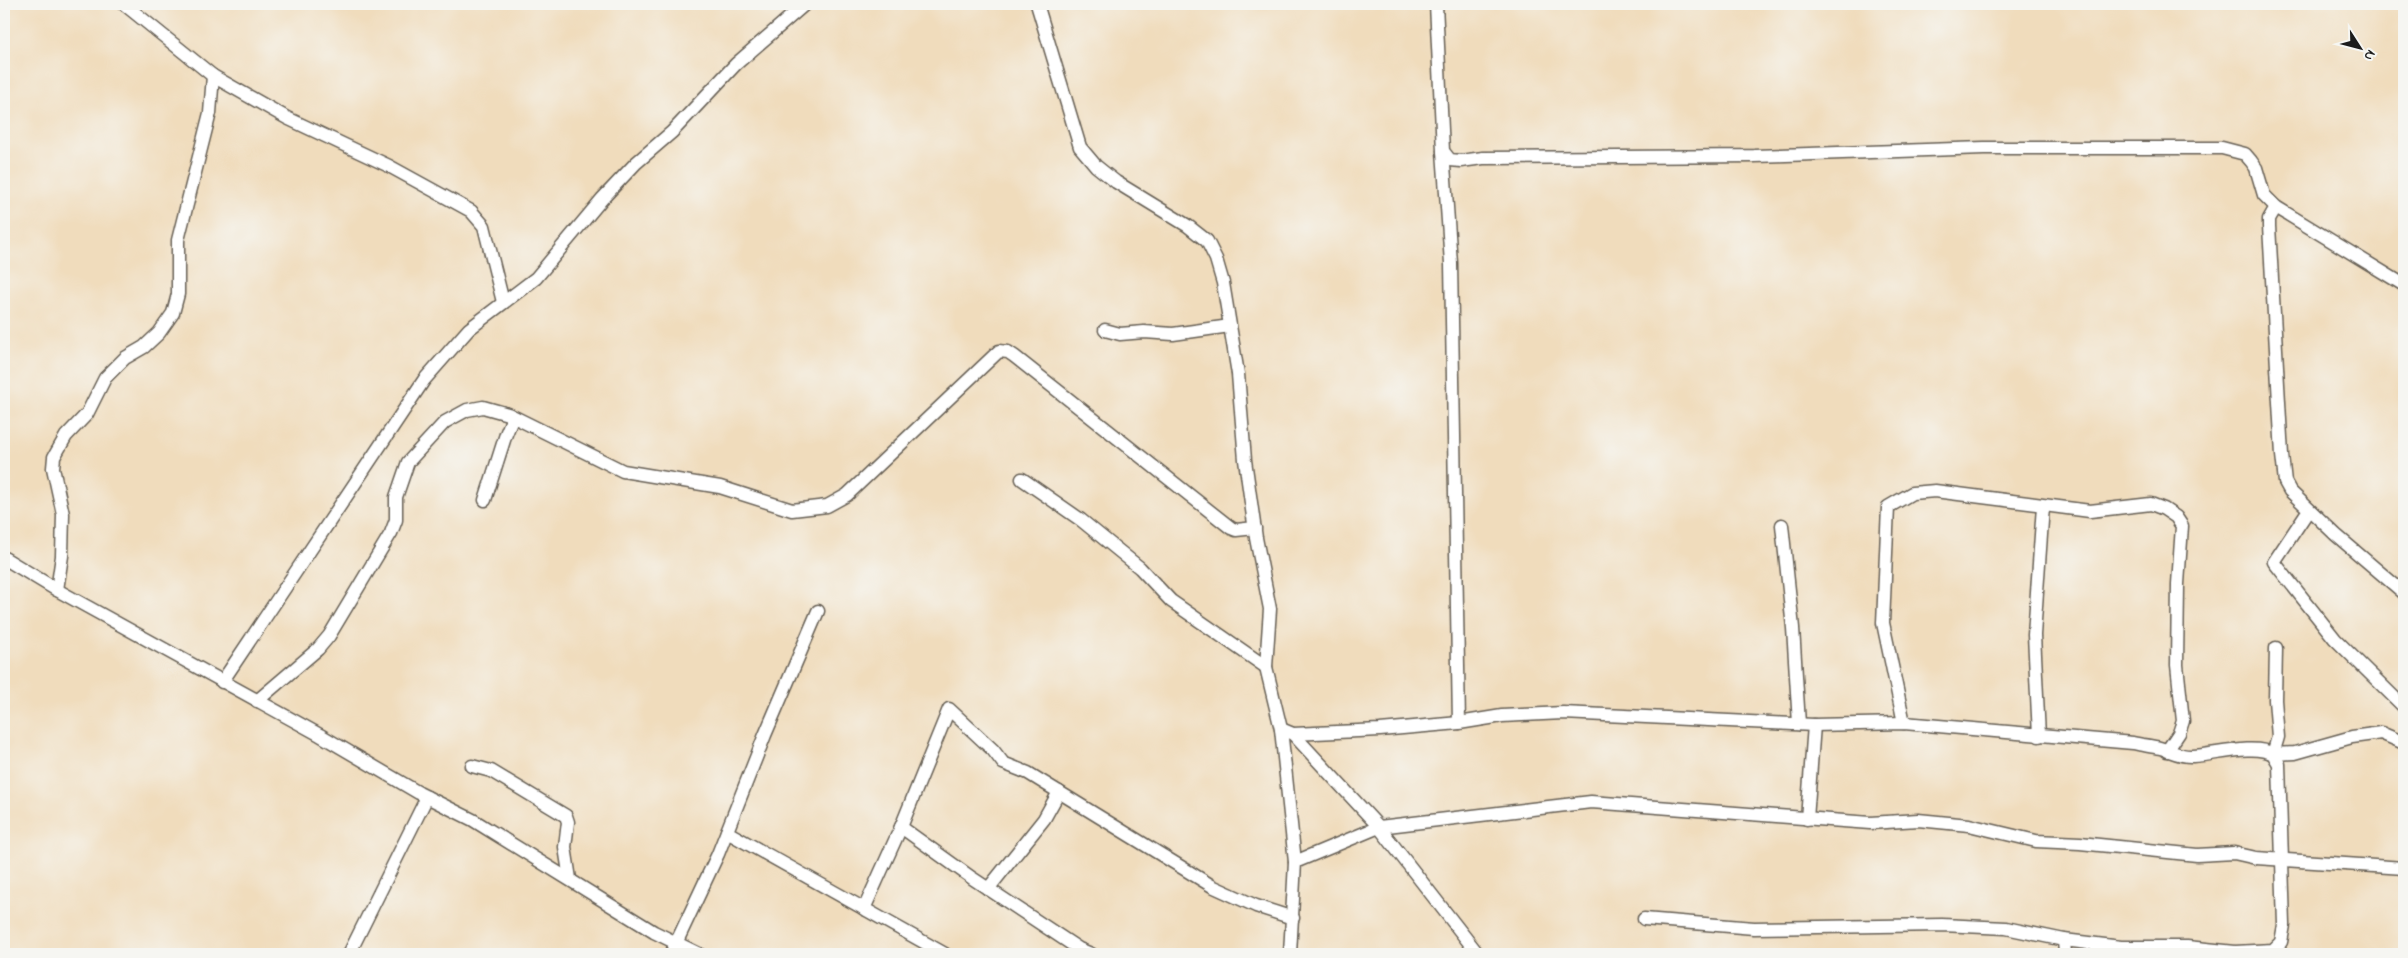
<svg xmlns="http://www.w3.org/2000/svg" width="2408" height="958" viewBox="0 0 2408 958" font-family="'Indie Flower',sans-serif">
  <rect width="100%" height="100%" fill="#f6f6f2"/>
  <filter id="ink" filterUnits="userSpaceOnUse"><feTurbulence type="fractalNoise" baseFrequency=".02" numOctaves="2"/><feDisplacementMap in="SourceGraphic" scale="10" xChannelSelector="R" yChannelSelector="G"/><feConvolveMatrix kernelMatrix="1 2 1 2 8 2 1 2 1" color-interpolation-filters="sRGB"/></filter>
  <filter id="wash" filterUnits="userSpaceOnUse"><feTurbulence type="fractalNoise" baseFrequency=".0096" numOctaves="4" result="noise"/><feDisplacementMap in="SourceGraphic" scale="20" xChannelSelector="R" yChannelSelector="G"/><feGaussianBlur stdDeviation="1.12" result="paint"/><feColorMatrix in="noise" values="0 0 0 0 0 0 0 0 0 0 0 0 0 0 0 0 0 1.4 0 .05"/><feComposite in="paint" operator="in"/></filter>
  <g filter="url(#wash)">
    <rect width="100%" height="100%" fill="#f0dcbc"/>
  </g>
  <g filter="url(#ink)">
    <g fill="none" stroke-linecap="round" stroke-linejoin="round">
      <defs>
        <g id="minor">
          <polyline points="124,4 213,76 287,118 389,166 471,211 484,226 503,302"/>
          <polyline points="1037,4 1080,147 1096,166 1116,182 1188,226 1207,241 1216,259 1223,283 1238,374 1245,460 1256,538 1270,609 1266,667 1281,729 1295,862 1290,954"/>
          <polyline points="1436,4 1443,151 1450,160 1461,161 1483,158 1754,156 1984,148 2222,148 2245,154 2251,161 2256,168 2264,195 2276,207 2404,285"/>
          <polyline points="1443,151 1451,263 1459,723"/>
          <polyline points="2276,207 2269,219 2269,226 2282,455 2285,482 2290,491 2336,535 2404,593"/>
          <polyline points="1105,330 1120,334 1144,332 1173,334 1230,326"/>
          <polyline points="1022,479 1081,520 1140,568 1171,601 1266,667"/>
          <polyline points="485,500 506,434 513,417"/>
          <polyline points="2306,514 2274,562 2335,639 2404,707"/>
          <polyline points="1782,525 1793,628 1799,724"/>
          <polyline points="4,558 57,590 320,735 419,793 473,820 654,932 699,954"/>
          <polyline points="57,590 62,556 63,514 53,468 54,457 66,436 87,414 105,378 125,358 144,347 159,333 173,313 178,294 178,240 210,113 213,76"/>
          <polyline points="2276,648 2275,700 2278,737 2273,754 2295,753 2352,737 2381,733 2404,743"/>
          <polyline points="222,682 424,380 469,329 536,278 602,199 636,163 672,132 736,64 805,4"/>
          <polyline points="257,701 318,649 329,636 391,533 396,520 396,497 408,462 445,422 467,410 483,407 508,414 623,471 720,487 792,510 827,506 847,495 999,351 1008,352 1014,356 1231,528 1236,530 1255,528"/>
          <polyline points="1904,723 1883,623 1888,507 1912,493 1935,491 2090,511 2151,504 2164,509 2176,517 2182,526 2178,584 2177,665 2183,721 2179,733 2167,751"/>
          <path d="M1281,729L1293,734L1380,730L1459,723L1502,716L1563,713L1814,725L1904,723L2133,743C2142,745 2151,746 2160,748C2172,751 2180,757 2193,756C2214,755 2255,743 2273,754L2279,764L2284,925L2281,942L2273,950L2235,952L2187,947H2121L2064,940L2006,928L1942,925L1754,928L1644,919"/>
          <polyline points="1293,734 1379,827 1478,954"/>
          <polyline points="2039,736 2034,635 2043,506"/>
          <polyline points="472,766 491,771 566,816 568,822 565,847 570,879"/>
          <polyline points="1807,819 1814,725"/>
          <polyline points="901,827 972,878 1079,949 1091,954"/>
          <polyline points="727,832 945,954"/>
          <polyline points="1295,862 1379,827 1591,802 1870,823 1918,820 1969,825 2036,841 2080,843 2197,855 2234,853 2256,858 2404,868"/>
          <polyline points="988,889 1044,819 1059,792"/>
          <polyline points="864,909 901,827 949,709 993,750 1003,763 1028,773 1212,886 1256,906 1293,918"/>
          <polyline points="2064,940 2065,954"/>
          <polyline points="349,954 427,797"/>
          <polyline points="671,954 718,854 765,735 818,611"/>
        </g>
      </defs>
      <!-- minor casing -->
      <use href="#minor" stroke="#665f54" stroke-width="15"/>
      <!-- minor -->
      <use href="#minor" stroke="#fff" stroke-width="12"/>
    </g>
  </g>
  <!-- margin -->
  <rect width="2408" height="958" fill="none" stroke="#f6f6f2" stroke-width="20"/>
  <!-- north arrow -->
  <g transform="translate(2360 48) rotate(126)" stroke="#f6f6f2" stroke-width="4" paint-order="stroke">
  <path d="M0-4L9 19L0 12L-9 19Z" fill="#1c1c1c"/>
  <text y="-8" font-size="14" font-weight="bold" text-anchor="middle" fill="#1c1c1c">N</text>
  </g>
</svg>
